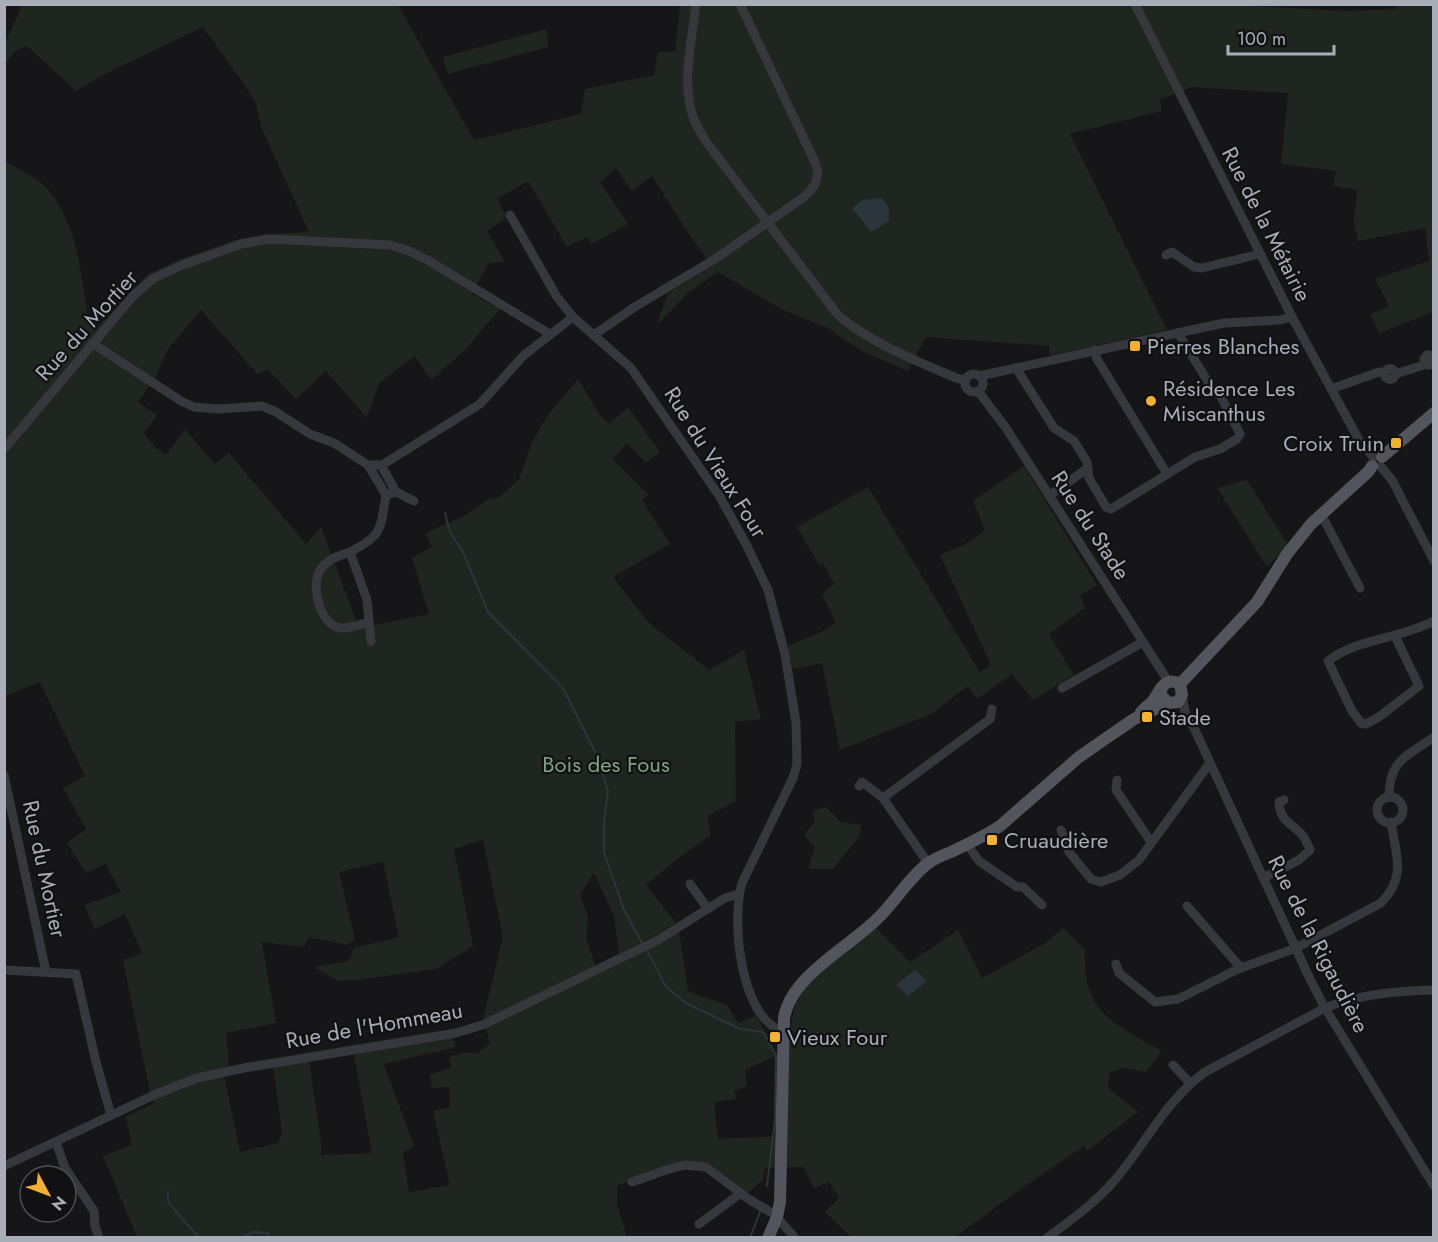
<svg xmlns="http://www.w3.org/2000/svg" width="1438" height="1242" viewBox="0 0 1438 1242" font-family="Jost,sans-serif">
  <rect width="100%" height="100%" fill="#161618"/>
  <!-- green -->
  <g fill="#1e261f" fill-rule="evenodd">
    <path d="M1210,4L1346,11L1396,9L1397,5H1433V312L1379,333L1370,314L1389,306L1375,279L1429,261L1425,228L1358,241L1354,222L1357,190L1333,186L1336,171L1281,164L1288,93L1192,87L1160,100L1162,111L1070,134L1167,330L1050,356L1049,346L926,337L908,371L864,352L840,337L828,328L783,310L718,272L688,293L658,324L657,323L668,293L712,266L684,227L652,176L632,191L616,168L600,182L628,224L592,244L587,237L567,247L528,181L497,199L507,217L487,231L505,262L489,263L472,294L500,309L464,351L431,380L415,356L379,383L367,418L326,371L296,399L268,370L257,374L201,310L168,349L155,378L138,402L157,415L144,433L156,448L166,455L185,429L215,464L229,453L306,544L321,527L359,628L429,614L412,558L432,547L426,533L466,515L490,498L497,499L519,479L532,442L548,415L578,379L600,415L609,424L628,407L660,452L646,463L627,443L613,459L649,495L642,500L670,544L613,577L647,621L709,670L744,650L761,719L735,722L736,801L707,816L711,835L677,859L646,885L676,923L658,934L619,954L614,916L594,873L580,895L588,918L586,938L598,973L679,931L688,991L727,1005L738,1023L756,1016L769,1038L775,1056L745,1070L747,1086L734,1091L736,1099L714,1102L718,1139L787,1136L790,1031L795,1005L810,980L874,926L910,962L958,930L982,978L1042,945L1063,928L1085,950C1082,1013 1114,1024 1162,1051L1146,1072L1124,1068L1110,1072L1108,1088L1138,1112L1087,1151L1084,1146L1022,1188L955,1237H851L825,1212L839,1198L829,1182L814,1188L803,1167L765,1168L763,1180L748,1193L707,1162H678L617,1186V1205L627,1237H137L103,1156L132,1145L126,1117L154,1103L150,1092L123,960L142,954L125,914L95,929L84,905L121,892L105,864L86,873L67,843L86,829L63,788L85,776L40,682L5,696V161C14,167 23,171 33,177C77,205 81,276 89,324L95,329L147,275L181,259L239,239L266,234L309,232L261,127L256,104L246,87L203,27L105,74L76,91L27,46L15,51L5,65V42L19,13L21,5H398L474,140L581,114L585,89L654,75L658,52L675,51L680,5ZM483,840L503,937L483,1018L490,1044L477,1053H463L449,1057L451,1067L430,1075L432,1088L449,1087L450,1107L433,1111L450,1185L409,1192L403,1153L414,1146L384,1064L456,1047L452,1036L354,1055L372,1153L321,1155V1142L309,1061L273,1066L282,1133L278,1143L240,1152L224,1075V1067L229,1066L226,1033L276,1023L262,942L304,947L309,937L348,945L355,939L339,872L383,862L399,937L354,948L349,961L314,967L338,981L356,980L436,969L473,946L454,849Z"/>
    <polygon points="547,29 548,47 448,74 443,57"/>
    <polygon points="1024,466 1097,585 1080,595 1085,608 1049,634 1074,675 1033,700 1012,674 977,699 968,686 931,714 840,750 822,663 793,669 788,646 823,631 836,623 822,594 834,584 823,563 819,565 797,527 868,487 980,672 991,665 940,555 964,545 985,530 973,501"/>
    <polygon points="1247,480 1288,545 1267,567 1217,488"/>
    <polygon points="826,807 841,822 861,825 860,835 833,869 808,869 815,847 804,835 814,823 813,811"/>
  </g>
  <!-- water -->
  <g fill="#2c353c">
    <polygon points="882,198 889,209 889,221 871,232 852,208 863,200"/>
    <polygon points="915,970 927,981 908,996 896,985"/>
  </g>
  <g fill="none" stroke-linecap="round" stroke-linejoin="round">
    <!-- stream -->
    <g stroke="#2c353c" stroke-width="2">
      <polyline points="445,513 450,532 462,550 488,612 563,688 597,756 608,791 604,821 604,852 624,910 642,943"/>
      <polyline points="647,950 666,987 686,1003 740,1029 763,1032 776,1055 775,1120 767,1186"/>
      <path d="M168,1191C168,1194 167,1198 168,1201C169,1204 196,1235 200,1238"/>
      <polyline points="242,1238 253,1232 268,1233 269,1238"/>
      <polyline points="750,1238 761,1209"/>
    </g>
    <!-- minor -->
    <g stroke="#37383d" stroke-width="9">
      <path d="M696,4C692,41 680,87 695,122C698,129 703,136 707,143L838,315C872,344 915,360 956,378L965,380"/>
      <polyline points="1135,4 1292,317 1359,440 1373,457"/>
      <path d="M510,215L557,297L573,317L631,368L720,497L746,544L768,590L785,654L796,723L797,764L793,778L742,883C731,919 740,1019 783,1031"/>
      <polyline points="1166,255 1172,252 1194,267 1202,268 1260,254"/>
      <polyline points="594,335 633,308 715,259 804,197 812,189 816,182 818,171 814,160 740,4"/>
      <polyline points="92,343 181,401 194,407 217,409 262,406 276,412 310,434 334,443 368,465 382,465 480,404 523,356 573,317"/>
      <polyline points="1095,350 1097,359 1167,474"/>
      <polyline points="1434,356 1427,355 1424,359 1428,365 1434,364"/>
      <polyline points="1016,368 1054,428 1074,441 1087,462 1089,478 1106,507 1111,509 1195,457 1220,449 1237,439 1240,434 1220,395 1213,390 1178,333"/>
      <circle cx="1390" cy="374" r="5.5"/>
      <polyline points="1395,374 1421,366 1425,363"/>
      <circle cx="974" cy="383" r="9"/>
      <polyline points="979,376 1224,323 1280,320 1292,317"/>
      <polyline points="1331,389 1379,372 1385,373"/>
      <polyline points="978,391 1006,428 1168,681"/>
      <polyline points="4,449 133,296 154,278 180,266 241,244 269,239 390,245 409,251 429,261 550,334"/>
      <path d="M368,465L386,495C380,530 383,535 350,552L367,600L371,641"/>
      <polyline points="381,465 396,492"/>
      <polyline points="1381,467 1392,480 1434,561"/>
      <polyline points="386,495 396,492 414,501"/>
      <polyline points="1049,496 1088,468"/>
      <polyline points="1321,514 1360,588"/>
      <path d="M350,552C338,556 325,560 319,572C311,589 321,626 341,628C350,629 361,624 369,622"/>
      <path d="M1395,636L1419,686L1379,717L1366,724L1361,723L1352,711L1328,661C1358,638 1400,639 1434,621"/>
      <polyline points="1062,688 1143,642"/>
      <polyline points="1182,695 1185,712 1195,730 1310,979 1325,1008 1434,1186"/>
      <polyline points="4,775 46,972"/>
      <polyline points="1117,780 1116,790 1151,842"/>
      <polyline points="859,786 862,782 883,798"/>
      <path d="M1389,797C1389,760 1407,756 1434,737"/>
      <circle cx="1390" cy="810" r="13"/>
      <polyline points="1061,830 1069,852 1091,879 1101,882 1120,875 1139,860 1209,764"/>
      <polyline points="967,844 979,861 1017,887 1023,887 1042,905"/>
      <polyline points="928,863 883,798 990,719 992,709"/>
      <path d="M1263,878L1299,860L1310,850C1308,845 1306,840 1303,836C1292,823 1280,822 1279,802L1284,800"/>
      <polyline points="690,884 708,909"/>
      <polyline points="1187,906 1241,968"/>
      <path d="M1116,964L1119,973L1155,1002L1178,999L1238,969L1296,948L1381,903C1407,876 1396,856 1391,822"/>
      <polyline points="4,970 76,974 96,1062 111,1115"/>
      <polyline points="1173,1065 1190,1083"/>
      <polyline points="56,1142 65,1168 94,1211 95,1226 99,1238"/>
      <polyline points="4,1166 154,1095 197,1078 244,1068 456,1033 485,1024 658,940 725,898 739,894"/>
      <polyline points="632,1182 666,1170 685,1165 706,1167 750,1200 774,1214 795,1238"/>
      <polyline points="699,1224 741,1193"/>
      <path d="M1047,1238C1071,1220 1095,1203 1114,1181C1145,1145 1165,1101 1205,1072L1325,1008C1360,994 1396,991 1434,990"/>
    </g>
    <!-- major -->
    <g stroke="#53555c" stroke-width="12">
      <polyline points="1382,457 1434,413"/>
      <polyline points="1180,684 1257,602 1287,554 1311,524 1369,471 1372,466"/>
      <path d="M1141,712C1144,709 1148,705 1152,702C1160,692 1164,675 1180,684L1182,695L1178,702L1168,703L1161,695V688"/>
      <path d="M768,1238L777,1217L780,1202L784,1018C791,976 848,948 877,919C895,902 907,880 927,864C934,859 943,855 951,852C968,844 985,836 1000,826L1079,757L1134,719L1157,708L1164,701"/>
    </g>
  </g>
  <!-- markers -->
  <g fill="#f2b134" stroke="#111113" stroke-width="2">
    <rect x="1129" y="340" width="12" height="12" rx="3"/>
    <circle cx="1151" cy="401" r="6"/>
    <rect x="1390" y="437" width="12" height="12" rx="3"/>
    <rect x="1141" y="711" width="12" height="12" rx="3"/>
    <rect x="986" y="834" width="12" height="12" rx="3"/>
    <rect x="769" y="1031" width="12" height="12" rx="3"/>
  </g>
  <g text-anchor="middle" dominant-baseline="central" stroke-width="4.5" stroke-linejoin="round" paint-order="stroke">
    <!-- street labels -->
    <g font-size="22" fill="#a8adb8" stroke="#111113">
      <text transform="translate(1267 224) rotate(63)">Rue de la Métairie</text>
      <text transform="translate(86 325) rotate(-48)">Rue du Mortier</text>
      <text transform="translate(716 462) rotate(58)">Rue du Vieux Four</text>
      <text transform="translate(1091 525) rotate(57)">Rue du Stade</text>
      <text transform="translate(45 869) rotate(78)">Rue du Mortier</text>
      <text transform="translate(1319 944) rotate(63)">Rue de la Rigaudière</text>
      <text transform="translate(374 1025) rotate(-10)">Rue de l'Hommeau</text>
    </g>
    <!-- poi labels -->
    <g font-size="22" fill="#a8adb8" stroke="#111113" text-anchor="start">
      <text x="1147" y="346">Pierres Blanches</text>
      <text x="1163" y="388">Résidence Les<tspan x="1163" dy="25">Miscanthus</tspan></text>
      <text x="1384" y="443" text-anchor="end">Croix Truin</text>
      <text x="1159" y="717">Stade</text>
      <text x="1004" y="840">Cruaudière</text>
      <text x="787" y="1037">Vieux Four</text>
    </g>
    <!-- park labels -->
    <g font-size="22" fill="#7fa381" stroke="#111113">
      <text x="606" y="764">Bois des Fous</text>
    </g>
  </g>
  <!-- border -->
  <rect width="1438" height="1242" fill="none" stroke="#a8adb8" stroke-width="12"/>
  <!-- north arrow -->
  <g transform="translate(48 1194) rotate(131)"><circle r="28" fill="#111113" stroke="#4d4f55" stroke-width="1.5"/>
  <path d="M0-4.5L10 22L0 15L-10 22Z" fill="#f2b134"/>
  <text y="-9" font-size="16" font-weight="bold" text-anchor="middle" fill="#a8adb8">N</text>
  </g>
  <!-- scale -->
  <path d="M1228 45v9h106v-9" fill="none" stroke="#a8adb8" stroke-width="3"/>
  <text x="1237" y="45" font-size="18" fill="#a8adb8" stroke="#111113" stroke-width="4.5" paint-order="stroke">100 m</text>
</svg>
